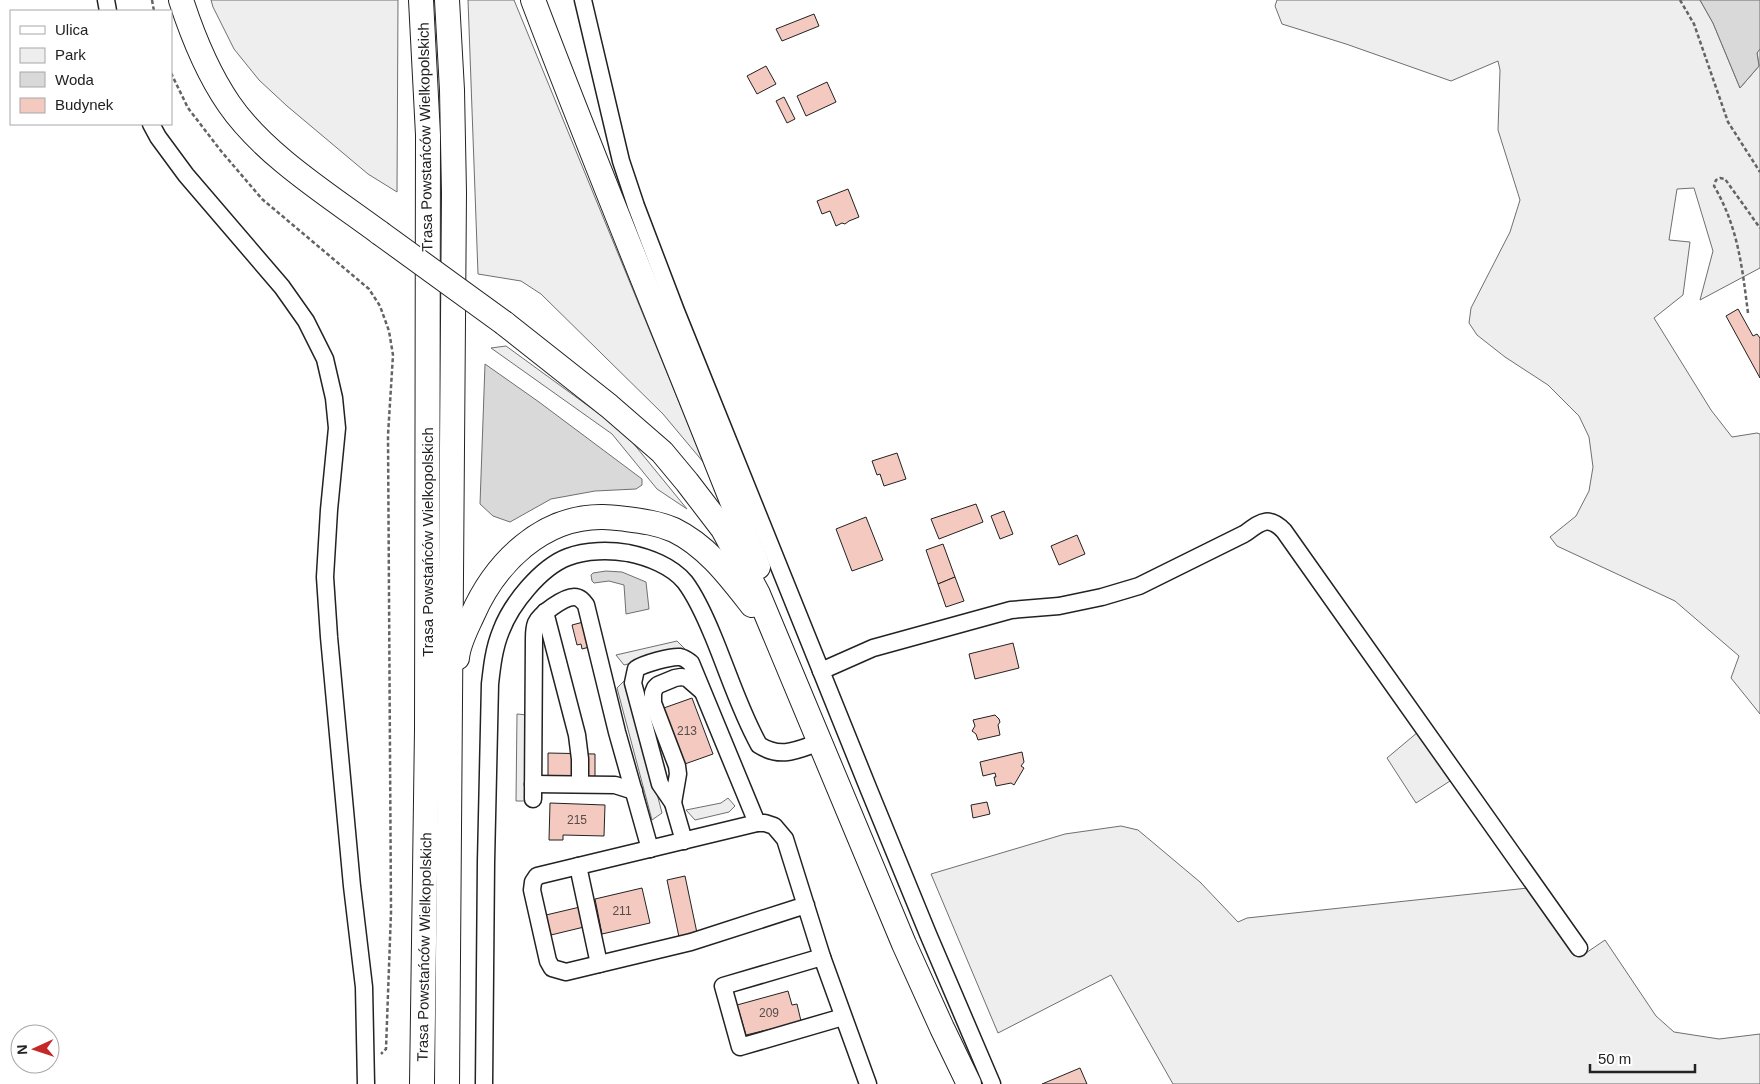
<svg xmlns="http://www.w3.org/2000/svg" width="1760" height="1084" viewBox="0 0 1760 1084" font-family="Helvetica,sans-serif">
  <rect width="100%" height="100%" fill="#fff"/>
  <!-- green -->
  <g fill="#eee" stroke="#6f6f6f">
    <polygon points="211,0 398,0 397,192 368,174 287,106 259,80 234,49 213,7"/>
    <polygon points="468,0 514,0 704,463 663,414 541,294 521,281 478,274"/>
    <polygon points="1277,0 1700,0 1713,23 1740,88 1759,66 1757,52 1760,49 1760,268 1700,300 1713,251 1694,188 1677,189 1669,240 1690,242 1683,295 1654,318 1711,410 1732,437 1757,433 1760,434 1760,714 1731,678 1739,656 1675,601 1557,546 1550,537 1576,516 1589,491 1593,467 1589,437 1579,416 1548,385 1505,357 1477,335 1469,323 1471,308 1510,232 1520,200 1498,130 1500,70 1498,61 1451,81 1346,44 1282,24 1275,6"/>
    <polygon points="506,346 624,432 687,509 657,489 612,434 491,348"/>
    <polygon points="1418,732 1450,781 1416,803 1387,758"/>
    <polygon points="1121,826 1138,830 1200,882 1238,922 1247,918 1528,888 1580,957 1605,940 1656,1016 1674,1032 1719,1039 1760,1034 1760,1084 1173,1084 1111,975 998,1033 931,874 1065,834"/>
  </g>
  <!-- parking -->
  <g fill="#ededed" stroke="#6f6f6f">
    <polygon points="677,641 686,650 624,665 616,655"/>
    <polygon points="627,678 662,813 652,820 617,688"/>
    <polygon points="517,714 527,715 526,801 516,801"/>
    <polygon points="728,798 735,806 729,812 695,820 686,810 721,803"/>
  </g>
  <!-- water -->
  <g fill="#d9d9d9" stroke="#6f6f6f">
    <polygon points="1700,0 1760,0 1760,49 1757,53 1759,66 1740,88 1713,23"/>
    <polygon points="485,364 539,402 642,479 642,485 636,489 595,491 551,499 510,522 493,516 480,504"/>
    <polygon points="606,571 622,572 646,582 649,609 626,614 624,585 609,581 594,583 592,581 591,575 593,573"/>
  </g>
  <!-- building -->
  <g fill="#f3c9c0" stroke="#222">
    <polygon points="814,14 819,26 782,41 776,29"/>
    <polygon points="766,66 776,84 757,94 747,76"/>
    <polygon points="827,82 836,102 806,116 797,96"/>
    <polygon points="784,97 795,119 787,123 776,101"/>
    <polygon points="848,189 859,217 849,221 845,224 842,223 836,226 830,211 822,214 817,201"/>
    <polygon points="1738,309 1753,336 1757,334 1760,338 1760,378 1726,316"/>
    <polygon points="897,453 906,479 884,486 880,474 877,475 872,461"/>
    <polygon points="976,504 983,522 939,539 931,519"/>
    <polygon points="1004,511 1013,534 1000,539 991,516"/>
    <polygon points="866,517 883,560 852,571 836,529"/>
    <polygon points="1077,535 1085,554 1059,565 1051,546"/>
    <polygon points="943,544 955,577 938,584 926,550"/>
    <polygon points="955,577 964,601 946,607 938,584"/>
    <polygon points="587,621 593,646 582,649 581,644 577,645 572,625"/>
    <polygon points="1013,643 1019,668 975,679 969,654"/>
    <polygon points="692,698 713,754 682,765 661,709"/>
    <polygon points="995,715 999,719 1000,722 998,725 1000,735 978,740 976,734 972,731 975,726 973,720"/>
    <polygon points="1022,752 1024,762 1021,766 1024,768 1014,785 1011,783 996,786 994,777 996,777 995,773 983,776 980,762"/>
    <polygon points="548,753 595,754 595,779 548,778"/>
    <polygon points="987,802 990,814 973,818 971,805"/>
    <polygon points="550,803 605,805 604,836 563,835 563,840 549,840"/>
    <polygon points="685,876 697,933 679,937 667,880"/>
    <polygon points="642,888 650,923 602,934 595,899"/>
    <polygon points="580,907 584,927 551,935 546,915"/>
    <polygon points="788,991 792,1005 797,1004 801,1021 772,1031 771,1029 746,1035 737,1005"/>
    <polygon points="1080,1068 1087,1084 1042,1084"/>
  </g>
  <g fill="none" stroke-linecap="round" stroke-linejoin="round">
    <defs>
      <g id="minor">
        <polyline points="106,0 108,11"/>
        <polyline points="583,0 621,161 636,206 676,311 869,790 928,934 992,1084"/>
        <polyline points="151,124 158,137 186,175 282,287 306,321 325,359 334,398 337,428 329,510 325,577 329,637 352,886 364,987 366,1084"/>
        <polyline points="545,612 577,735 580,759 580,784"/>
        <path d="M821,671L873,648L1011,610L1059,606L1102,597L1139,586L1244,534C1260,523 1268,514 1284,531L1579,948"/>
        <polyline points="533,784 615,785 634,791"/>
        <path d="M533,799L534,639C534,633 534,628 536,623C540,614 564,597 574,597C580,597 583,601 586,605L617,732L650,849"/>
        <polyline points="673,803 678,774 677,766 653,703 653,693 655,688 658,685 675,678 681,677 687,678 702,691"/>
        <path d="M684,841L673,803L660,784L633,683L636,669C643,664 671,656 680,657C685,658 687,660 691,663L757,823"/>
        <polyline points="578,866 599,964"/>
        <polyline points="806,905 691,942 566,972 552,968 548,961 532,890 533,882 537,876 757,823 765,823 774,826 785,839 822,957 868,1084"/>
        <polyline points="822,957 723,986 740,1047 843,1017"/>
        <path d="M484,1084L486,862L490,684C492,666 494,648 501,631C511,604 541,567 568,557C586,550 610,550 628,553C648,557 672,566 685,582C697,598 706,619 713,636C728,672 740,711 759,745C781,759 797,750 820,742"/>
      </g>
      <g id="highway">
        <path d="M181,0C193,37 207,72 229,104C264,155 330,196 380,233"/>
        <polyline points="421,0 428,135 427,729 422,1084"/>
        <path d="M533,0C605,190 684,378 758,567"/>
        <polyline points="504,323 609,406 662,452 687,482 723,529 758,594 904,944 942,1028 969,1084"/>
        <path d="M457,658C458,644 466,629 472,616C495,563 542,516 603,517C611,517 618,518 626,519C642,521 658,523 674,530C707,546 730,577 752,605"/>
        <polyline points="447,1084 454,193 452,90 447,0"/>
      </g>
    </defs>
    <!-- minor casing -->
    <use href="#minor" stroke="#222" stroke-width="19"/>
    <!-- highway casing -->
    <use href="#highway" stroke="#222" stroke-width="26"/>
    <!-- path -->
    <g stroke="#646464" stroke-width="2.5" stroke-dasharray="4 2.5" stroke-linecap="butt">
      <polyline points="152,0 154,11"/>
      <polyline points="1680,0 1694,24 1728,122 1760,172"/>
      <polyline points="171,73 188,108 221,151 262,199 369,289 380,306 389,331 393,355 388,435 391,912 386,1049 381,1054"/>
      <path d="M1748,313C1742,266 1738,227 1714,186L1716,180L1720,178L1725,179L1760,228"/>
    </g>
    <!-- minor -->
    <use href="#minor" stroke="#fff" stroke-width="16"/>
    <!-- highway -->
    <use href="#highway" stroke="#fff" stroke-width="24"/>
    <defs>
      <polyline id="highway-bridge" points="380,233 504,323"/>
    </defs>
    <!-- highway-bridge casing -->
    <use href="#highway-bridge" stroke="#222" stroke-width="26" stroke-linecap="butt"/>
    <!-- highway-bridge -->
    <use href="#highway-bridge" stroke="#fff" stroke-width="24"/>
  </g>
  <g text-anchor="middle" dominant-baseline="central" stroke-width="4" stroke-linejoin="round" paint-order="stroke">
    <!-- number labels -->
    <g font-size="12" fill="#564c4a">
      <text x="687" y="731">213</text>
      <text x="577" y="820">215</text>
      <text x="622" y="911">211</text>
      <text x="769" y="1013">209</text>
    </g>
    <!-- street labels -->
    <g font-size="15" fill="#222" stroke="#fff">
      <text transform="translate(425 137) rotate(-91)">Trasa Powstańców Wielkopolskich</text>
      <text transform="translate(427 542) rotate(-90)">Trasa Powstańców Wielkopolskich</text>
      <text transform="translate(424 947) rotate(-89)">Trasa Powstańców Wielkopolskich</text>
    </g>
  </g>
  <!-- legend -->
  <rect x="10" y="10" width="162" height="115" fill="#ffffff" stroke="#a7a7a7"/>
  <rect x="20" y="26" width="25" height="8" fill="#ffffff" stroke="#a7a7a7"/>
  <text x="55" y="35" font-size="15" fill="#222222">Ulica</text>
  <rect x="20" y="48" width="25" height="15" fill="#eeeeee" stroke="#a7a7a7"/>
  <text x="55" y="60" font-size="15" fill="#222222">Park</text>
  <rect x="20" y="72" width="25" height="15" fill="#d9d9d9" stroke="#a7a7a7"/>
  <text x="55" y="85" font-size="15" fill="#222222">Woda</text>
  <rect x="20" y="98" width="25" height="15" fill="#f3c9c0" stroke="#a7a7a7"/>
  <text x="55" y="110" font-size="15" fill="#222222">Budynek</text>
  <!-- north arrow -->
  <g transform="translate(35 1049) rotate(267)"><circle r="24" fill="#ffffff" stroke="#a7a7a7"/>
  <path d="M0-4L9 19L0 12L-9 19Z" fill="#c62828"/>
  <text y="-8" font-size="14" font-weight="bold" text-anchor="middle" fill="#222222">N</text>
  </g>
  <!-- scale -->
  <path d="M1590 1064v8h105v-8" fill="none" stroke="#222222" stroke-width="2.5"/>
  <text x="1598" y="1064" font-size="15" fill="#222222" stroke="#ffffff" stroke-width="4" paint-order="stroke">50 m</text>
</svg>
